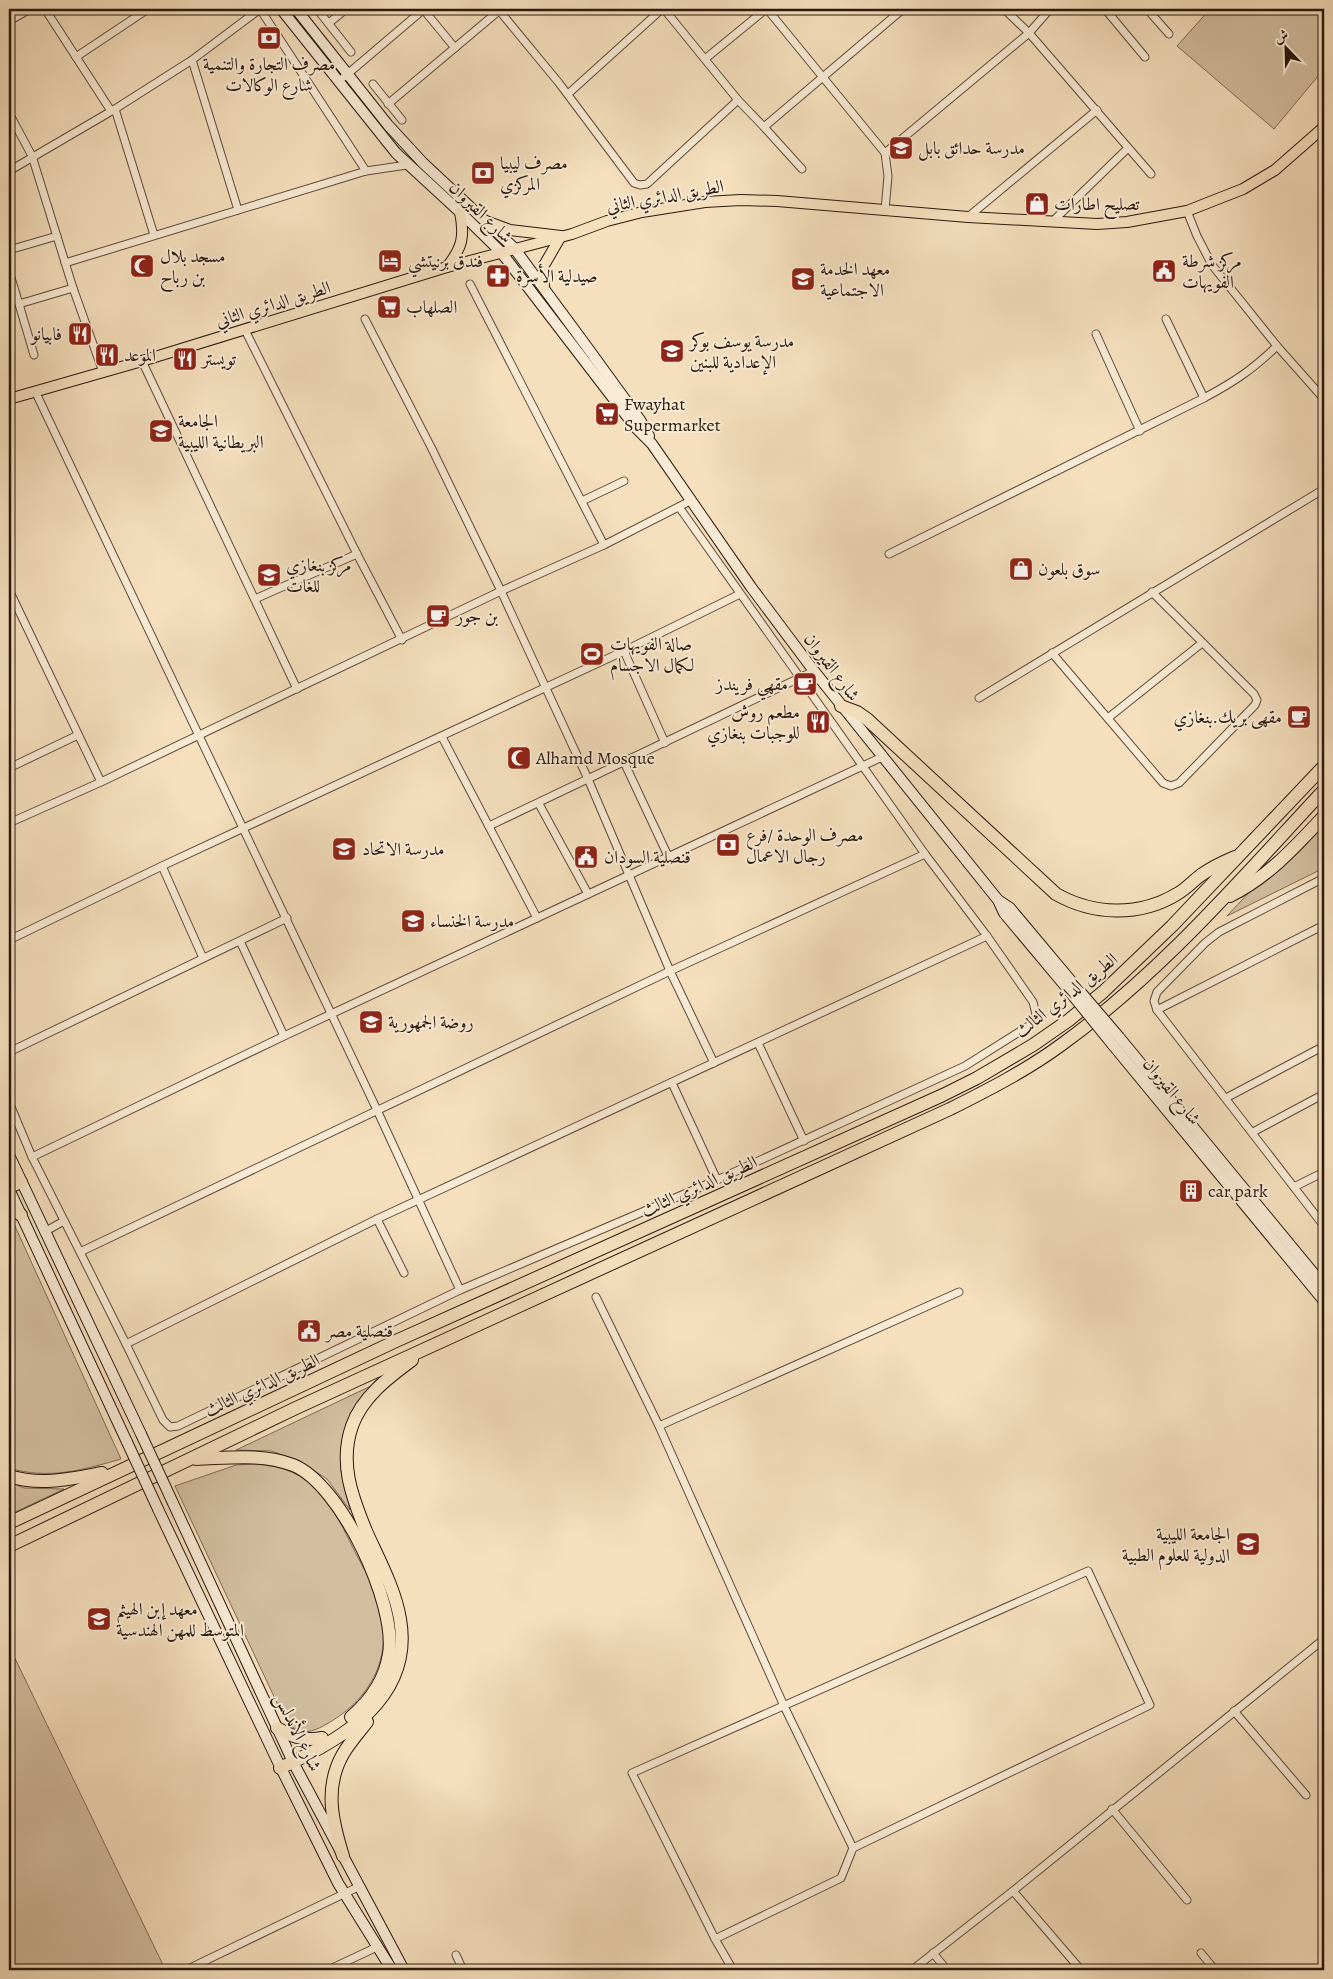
<svg xmlns="http://www.w3.org/2000/svg" width="1333" height="1979" viewBox="0 0 1333 1979" font-family="Alegreya,Amiri,serif">
  <rect width="100%" height="100%" fill="#f5dfbd"/>
  <filter id="stains"><feTurbulence type="fractalNoise" baseFrequency=".004" numOctaves="4"/><feColorMatrix values="0 0 0 0 .2 0 0 0 0 .09 0 0 0 0 .02 0 0 0 .5 -.17"/></filter>
  <radialGradient id="worn" r=".72"><stop offset=".6" stop-color="#630" stop-opacity="0"/><stop offset="1" stop-color="#630" stop-opacity=".3"/></radialGradient>
  <!-- green -->
  <g fill="#d2bd9f" stroke="#7e6a56">
    <polygon points="1210,9 1324,9 1324,69 1274,129 1177,46"/>
    <polygon points="1324,812 1324,868 1227,916"/>
    <path d="M9,1213L121,1459C83,1470 48,1480 9,1468Z"/>
    <polygon points="375,1384 355,1412 341,1471 350,1510 327,1479 298,1460 271,1451 236,1450"/>
    <path d="M254,1464C314,1467 331,1503 355,1552C362,1565 370,1579 375,1593C397,1648 376,1697 325,1725C309,1734 298,1735 285,1720L175,1486L236,1465Z"/>
    <polygon points="9,1482 24,1488 64,1489 9,1515"/>
    <polygon points="9,1646 165,1969 9,1970"/>
  </g>
  <g fill="none" stroke-linecap="round" stroke-linejoin="round">
    <defs>
      <g id="street">
        <polyline points="45,9 111,111"/>
        <polyline points="260,9 366,171"/>
        <polyline points="317,9 351,52"/>
        <polyline points="423,9 455,48"/>
        <polyline points="498,9 559,83 634,183 640,185 647,184 738,100"/>
        <polyline points="664,9 738,100 764,127 903,9"/>
        <polyline points="767,9 885,153 888,176 885,210"/>
        <polyline points="1004,9 1029,33 1151,174"/>
        <polyline points="1105,9 1145,57"/>
        <polyline points="1147,9 1169,34"/>
        <polyline points="9,21 30,9"/>
        <polyline points="329,23 346,9"/>
        <polyline points="76,57 148,9"/>
        <polyline points="705,59 766,9"/>
        <polyline points="192,60 238,210"/>
        <polyline points="344,77 424,9"/>
        <polyline points="373,84 402,120"/>
        <polyline points="568,94 662,9"/>
        <polyline points="388,104 501,9"/>
        <polyline points="115,109 154,235"/>
        <polyline points="9,113 32,156 73,288 103,372"/>
        <polyline points="764,127 802,169"/>
        <polyline points="885,153 1029,33 1050,9"/>
        <polyline points="9,171 115,109 192,60 260,9"/>
        <polyline points="1187,211 1197,236 1212,265 1277,346 1324,399"/>
        <polyline points="968,217 1097,110"/>
        <polyline points="1052,222 1128,148"/>
        <polyline points="9,250 57,236"/>
        <polyline points="65,263 366,171 407,165"/>
        <polyline points="9,271 19,304 73,288"/>
        <polyline points="470,284 604,545"/>
        <polyline points="19,304 34,355"/>
        <polyline points="365,319 432,449 501,591 588,779 670,971 714,1063"/>
        <polyline points="1166,319 1204,398"/>
        <polyline points="245,330 357,554 402,640"/>
        <polyline points="1096,334 1140,431"/>
        <polyline points="142,361 297,689"/>
        <polyline points="35,391 377,1110 460,1290"/>
        <polyline points="582,501 624,481"/>
        <path d="M889,554L1204,398C1234,382 1252,370 1277,346"/>
        <polyline points="9,590 101,782"/>
        <polyline points="255,599 357,554"/>
        <polyline points="624,651 665,743"/>
        <polyline points="1052,653 1163,783 1171,786 1179,783 1255,705 1257,700 1254,694 1152,592"/>
        <polyline points="979,698 1324,489"/>
        <polyline points="1108,718 1202,643"/>
        <polyline points="442,737 537,918"/>
        <polyline points="624,762 668,856"/>
        <polyline points="9,768 78,735"/>
        <polyline points="539,804 588,894"/>
        <polyline points="9,823 101,782 501,591 604,545 692,500"/>
        <polyline points="489,826 814,671"/>
        <polyline points="162,866 203,958"/>
        <polyline points="1324,878 1219,932 1205,943 1157,992 1154,1001 1157,1010 1324,1226"/>
        <polyline points="9,940 162,866 624,651 740,594"/>
        <polyline points="240,941 284,1036"/>
        <polyline points="1157,1010 1324,925"/>
        <polyline points="758,1043 804,1141"/>
        <polyline points="9,1052 287,918"/>
        <polyline points="672,1083 717,1180"/>
        <polyline points="1226,1098 1324,1046"/>
        <polyline points="9,1102 32,1157 284,1036 882,757"/>
        <polyline points="1253,1132 1324,1094"/>
        <polyline points="32,1157 80,1252 670,971 925,854"/>
        <polyline points="1294,1187 1324,1172"/>
        <polyline points="377,1219 404,1273"/>
        <polyline points="44,1232 64,1221"/>
        <polyline points="80,1252 126,1344 377,1219 987,936"/>
        <polyline points="596,1297 659,1426 784,1706 853,1848"/>
        <polyline points="126,1344 163,1420 170,1427 178,1426 460,1290 717,1180 965,1066 1030,1025 1036,1014 1033,1002 987,936 925,854 679,507"/>
        <polyline points="659,1426 959,1292"/>
        <polyline points="1234,1711 1306,1795"/>
        <polyline points="1112,1809 1187,1900"/>
        <polyline points="1013,1891 1081,1970"/>
        <polyline points="715,1939 841,1878 853,1848 1150,1705 1088,1571 632,1773 715,1939 733,1970"/>
        <polyline points="933,1953 947,1970"/>
        <polyline points="1201,1953 1215,1970"/>
        <polyline points="456,1955 463,1970"/>
        <polyline points="186,1970 358,1887"/>
        <polyline points="328,1970 377,1947"/>
        <polyline points="912,1970 1013,1891 1324,1639"/>
      </g>
      <g id="secondary">
        <polyline points="281,9 396,153 460,212 501,252 514,269 636,428 652,444 751,587 814,671 998,900 1004,913 1066,987"/>
        <polyline points="296,9 388,125 423,163 514,248 587,347 640,420 649,436"/>
        <polyline points="998,900 1010,908 1072,982"/>
        <polyline points="1119,1037 1324,1286"/>
        <polyline points="1112,1044 1324,1301"/>
        <polyline points="9,1155 141,1434"/>
        <polyline points="9,1189 127,1442"/>
        <polyline points="173,1503 293,1762 404,1970"/>
        <polyline points="158,1509 277,1760 338,1883 392,1970"/>
      </g>
      <g id="primary">
        <polyline points="486,221 510,230 561,236 543,267 544,288"/>
        <path d="M447,267C462,248 465,237 460,212"/>
        <polyline points="9,399 142,361 447,267 572,234 607,221 642,212 705,202 741,200 777,201 968,217 1097,224 1127,222 1187,211 1243,189 1275,170 1324,127"/>
      </g>
      <g id="highway">
        <path d="M841,706L857,712L867,719L1056,894C1093,915 1139,917 1177,894C1186,889 1193,881 1201,875C1211,868 1223,862 1235,857"/>
        <path d="M1230,896C1268,877 1295,847 1324,816"/>
        <polyline points="9,1176 16,1172"/>
        <polyline points="9,1187 21,1182"/>
        <polyline points="9,1205 21,1215"/>
        <path d="M196,1459C229,1458 262,1453 293,1465C341,1484 397,1604 389,1654C385,1680 371,1700 351,1717"/>
        <path d="M9,1476C40,1486 70,1479 102,1473"/>
        <polyline points="9,1523 396,1341 943,1095 977,1078 1033,1045 1069,1020 1103,992 1172,926 1324,766"/>
        <path d="M9,1546L296,1408L950,1109C988,1090 1027,1070 1061,1045C1161,973 1241,879 1324,790"/>
        <path d="M277,1728C293,1737 304,1741 322,1738"/>
        <path d="M280,1768C342,1740 414,1698 400,1619C395,1589 379,1560 366,1531C352,1497 339,1463 352,1426C362,1397 389,1377 412,1360"/>
        <path d="M343,1856C332,1821 324,1787 343,1754C350,1742 359,1732 367,1722"/>
      </g>
    </defs>
    <!-- street casing -->
    <use href="#street" stroke="#5d4a39" stroke-width="9"/>
    <!-- secondary casing -->
    <use href="#secondary" stroke="#2a180d" stroke-width="12"/>
    <!-- primary casing -->
    <use href="#primary" stroke="#2a180d" stroke-width="12"/>
    <!-- highway casing -->
    <use href="#highway" stroke="#2a180d" stroke-width="14"/>
    <!-- street -->
    <use href="#street" stroke="#f8ead4" stroke-width="7"/>
    <!-- secondary -->
    <use href="#secondary" stroke="#f8ead4" stroke-width="10"/>
    <!-- primary -->
    <use href="#primary" stroke="#f5dfbd" stroke-width="10"/>
    <!-- highway -->
    <use href="#highway" stroke="#f5dfbd" stroke-width="12"/>
    <defs>
      <g id="secondary-bridge">
        <polyline points="1072,982 1119,1037"/>
        <polyline points="1066,987 1112,1044"/>
        <polyline points="141,1434 173,1503"/>
        <polyline points="127,1442 158,1509"/>
      </g>
    </defs>
    <!-- secondary-bridge casing -->
    <use href="#secondary-bridge" stroke="#2a180d" stroke-width="12" stroke-linecap="butt"/>
    <!-- secondary-bridge -->
    <use href="#secondary-bridge" stroke="#f8ead4" stroke-width="10"/>
  </g>
  <!-- icons -->
  <defs>
    <symbol id="bank-square" viewBox="-11 -11 22 22"><rect x="-9" y="-9" width="18" height="18" rx="4" fill="#8f2418" stroke="#f8ead4"/><path d="M-6-4H6V4H-6ZM0-2.3a2.3 2.3 0 1 0 0 4.6a2.3 2.3 0 1 0 0-4.6Z" fill="#fff"/></symbol>
    <symbol id="school-square" viewBox="-11 -11 22 22"><rect x="-9" y="-9" width="18" height="18" rx="4" fill="#8f2418" stroke="#f8ead4"/><path d="M0-5L7-2L0 1L-7-2ZM-4 1L0 2.5L4 1V4Q0 6-4 4Z" fill="#fff"/></symbol>
    <symbol id="shop-square" viewBox="-11 -11 22 22"><rect x="-9" y="-9" width="18" height="18" rx="4" fill="#8f2418" stroke="#f8ead4"/><path d="M-5-2.5h2.3a2.7 3.5 0 0 1 5.4 0H5L5.5 6h-11ZM-1.5-2.5h3a1.5 2.3 0 0 0-3 0Z" fill="#fff"/></symbol>
    <symbol id="hotel-square" viewBox="-11 -11 22 22"><rect x="-9" y="-9" width="18" height="18" rx="4" fill="#8f2418" stroke="#f8ead4"/><path d="M-6-4.5h1.5V1H6V5H4.5V3h-9V5H-6ZM-4 0a1.8 1.8 0 1 1 3.6 0ZM.5 0V-2.5h3Q6-2.5 6 0Z" fill="#fff"/></symbol>
    <symbol id="mosque-square" viewBox="-11 -11 22 22"><rect x="-9" y="-9" width="18" height="18" rx="4" fill="#8f2418" stroke="#f8ead4"/><path d="M3.5-4.9A6 6 0 1 0 3.5 4.9A5 5 0 1 1 3.5-4.9Z" fill="#fff"/></symbol>
    <symbol id="civic-square" viewBox="-11 -11 22 22"><rect x="-9" y="-9" width="18" height="18" rx="4" fill="#8f2418" stroke="#f8ead4"/><path d="M-.6-6.5H3V-4.5H.6V-3L4-1V1h2V6H-6V1h2V-1L-.6-3ZM-1.2 2.5V6h2.4V2.5Z" fill="#fff"/></symbol>
    <symbol id="pharmacy-square" viewBox="-11 -11 22 22"><rect x="-9" y="-9" width="18" height="18" rx="4" fill="#8f2418" stroke="#f8ead4"/><path d="M-2-6h4v4h4v4h-4v4h-4v-4h-4v-4h4Z" fill="#fff"/></symbol>
    <symbol id="university-square" viewBox="-11 -11 22 22"><rect x="-9" y="-9" width="18" height="18" rx="4" fill="#8f2418" stroke="#f8ead4"/><path d="M0-5L7-2L0 1L-7-2ZM-4 1L0 2.5L4 1V4Q0 6-4 4Z" fill="#fff"/></symbol>
    <symbol id="supermarket-square" viewBox="-11 -11 22 22"><rect x="-9" y="-9" width="18" height="18" rx="4" fill="#8f2418" stroke="#f8ead4"/><path d="M-6-5.5h2.5l.6 2H6L4.5 2H-2.5L-4.4-4H-6ZM-1.5 3.2a1.3 1.3 0 1 0 .1 0ZM3 3.2a1.3 1.3 0 1 0 .1 0Z" fill="#fff"/></symbol>
    <symbol id="restaurant-square" viewBox="-11 -11 22 22"><rect x="-9" y="-9" width="18" height="18" rx="4" fill="#8f2418" stroke="#f8ead4"/><path d="M-5-6h1v4h1v-4h1v4h1v-4h1v5L-1.5 .5V6h-2V.5L-5-1ZM5-6V6H3V1.5H1.5Q1.5-4 5-6Z" fill="#fff"/></symbol>
    <symbol id="cafe-square" viewBox="-11 -11 22 22"><rect x="-9" y="-9" width="18" height="18" rx="4" fill="#8f2418" stroke="#f8ead4"/><path d="M-5.5-4.5H6V0H3Q3 3.5 0 3.5H-2.5Q-5.5 3.5-5.5 0ZM3-3.2v2h1.7v-2ZM-6 4.5H4V6H-6Z" fill="#fff"/></symbol>
    <symbol id="stadium-square" viewBox="-11 -11 22 22"><rect x="-9" y="-9" width="18" height="18" rx="4" fill="#8f2418" stroke="#f8ead4"/><path d="M0-5a6.5 5 0 1 0 0 10a6.5 5 0 1 0 0-10ZM-3.5-1.8h7v3.6h-7Z" fill="#fff"/></symbol>
    <symbol id="building-square" viewBox="-11 -11 22 22"><rect x="-9" y="-9" width="18" height="18" rx="4" fill="#8f2418" stroke="#f8ead4"/><path d="M-4-6H4V6H1V3H-1V6H-4ZM-2.5-4.3h1.7v1.8h-1.7ZM.8-4.3h1.7v1.8H.8ZM-2.5-1h1.7V.8h-1.7ZM.8-1h1.7V.8H.8Z" fill="#fff"/></symbol>
  </defs>
  <g fill-rule="evenodd">
    <use href="#bank-square" x="255" y="24" width="28" height="28"/>
    <use href="#school-square" x="887" y="134" width="28" height="28"/>
    <use href="#bank-square" x="469" y="159" width="28" height="28"/>
    <use href="#shop-square" x="1023" y="190" width="28" height="28"/>
    <use href="#hotel-square" x="376" y="247" width="28" height="28"/>
    <use href="#mosque-square" x="128" y="252" width="28" height="28"/>
    <use href="#civic-square" x="1150" y="257" width="28" height="28"/>
    <use href="#pharmacy-square" x="484" y="262" width="28" height="28"/>
    <use href="#university-square" x="789" y="265" width="28" height="28"/>
    <use href="#supermarket-square" x="375" y="293" width="28" height="28"/>
    <use href="#restaurant-square" x="66" y="320" width="28" height="28"/>
    <use href="#school-square" x="658" y="337" width="28" height="28"/>
    <use href="#restaurant-square" x="93" y="341" width="28" height="28"/>
    <use href="#restaurant-square" x="171" y="345" width="28" height="28"/>
    <use href="#supermarket-square" x="593" y="400" width="28" height="28"/>
    <use href="#university-square" x="147" y="417" width="28" height="28"/>
    <use href="#shop-square" x="1007" y="555" width="28" height="28"/>
    <use href="#university-square" x="255" y="561" width="28" height="28"/>
    <use href="#cafe-square" x="424" y="602" width="28" height="28"/>
    <use href="#stadium-square" x="578" y="640" width="28" height="28"/>
    <use href="#cafe-square" x="791" y="670" width="28" height="28"/>
    <use href="#cafe-square" x="1285" y="703" width="28" height="28"/>
    <use href="#restaurant-square" x="804" y="708" width="28" height="28"/>
    <use href="#mosque-square" x="505" y="744" width="28" height="28"/>
    <use href="#bank-square" x="714" y="831" width="28" height="28"/>
    <use href="#school-square" x="330" y="835" width="28" height="28"/>
    <use href="#civic-square" x="572" y="843" width="28" height="28"/>
    <use href="#school-square" x="399" y="907" width="28" height="28"/>
    <use href="#school-square" x="357" y="1008" width="28" height="28"/>
    <use href="#building-square" x="1177" y="1177" width="28" height="28"/>
    <use href="#civic-square" x="295" y="1317" width="28" height="28"/>
    <use href="#university-square" x="1234" y="1530" width="28" height="28"/>
    <use href="#school-square" x="85" y="1605" width="28" height="28"/>
  </g>
  <g text-anchor="middle" dominant-baseline="central" stroke-width="4" stroke-linejoin="round" paint-order="stroke">
    <!-- poi labels -->
    <g font-size="18" fill="#2a180d" stroke="#f8ead4" text-anchor="start">
      <text x="269" y="64" text-anchor="middle">مصرف التجارة والتنمية<tspan x="269" dy="21">شارع الوكالات</tspan></text>
      <text x="918" y="148">مدرسة حدائق بابل</text>
      <text x="500" y="163">مصرف ليبيا<tspan x="500" dy="21">المركزي</tspan></text>
      <text x="1054" y="204">تصليح اطارات</text>
      <text x="160" y="256">مسجد بلال<tspan x="160" dy="21">بن رباح</tspan></text>
      <text x="408" y="261">فندق برنيتشي</text>
      <text x="1182" y="261">مركز شرطة<tspan x="1182" dy="21">الفويهات</tspan></text>
      <text x="820" y="269">معهد الخدمة<tspan x="820" dy="21">الاجتماعية</tspan></text>
      <text x="516" y="276">صيدلية الأسرة</text>
      <text x="406" y="307">الصلهاب</text>
      <text x="62" y="334" text-anchor="end">فابيانو</text>
      <text x="690" y="341">مدرسة يوسف بوكر<tspan x="690" dy="21">الإعدادية للبنين</tspan></text>
      <text x="124" y="355">الموعد</text>
      <text x="202" y="359">تويستر</text>
      <text x="624" y="404">Fwayhat<tspan x="624" dy="21">Supermarket</tspan></text>
      <text x="178" y="421">الجامعة<tspan x="178" dy="21">البريطانية الليبية</tspan></text>
      <text x="286" y="565">مركز بنغازي<tspan x="286" dy="21">للغات</tspan></text>
      <text x="1038" y="569">سوق بلعون</text>
      <text x="456" y="616">بن جور</text>
      <text x="610" y="644">صالة الفويهات<tspan x="610" dy="21">لكمال الاجسام</tspan></text>
      <text x="788" y="684" text-anchor="end">مقهي فريندز</text>
      <text x="800" y="712" text-anchor="end">مطعم روش<tspan x="800" dy="21">للوجبات بنغازي</tspan></text>
      <text x="1282" y="717" text-anchor="end">مقهى بريك.بنغازي</text>
      <text x="536" y="758">Alhamd Mosque</text>
      <text x="746" y="835">مصرف الوحدة /فرع<tspan x="746" dy="21">رجال الاعمال</tspan></text>
      <text x="362" y="849">مدرسة الاتحاد</text>
      <text x="604" y="857">قنصلية السودان</text>
      <text x="430" y="921">مدرسة الخنساء</text>
      <text x="388" y="1022">روضة الجمهورية</text>
      <text x="1208" y="1191">car park</text>
      <text x="326" y="1331">قنصلية مصر</text>
      <text x="1230" y="1534" text-anchor="end">الجامعة الليبية<tspan x="1230" dy="21">الدولية للعلوم الطبية</tspan></text>
      <text x="116" y="1609">معهد إبن الهيثم<tspan x="116" dy="21">المتوسط للمهن الهندسية</tspan></text>
    </g>
    <!-- street labels -->
    <g font-size="18" fill="#2a180d" stroke="#f8ead4">
      <text transform="translate(665 196) rotate(-10)">الطريق الدائري الثاني</text>
      <text transform="translate(481 212) rotate(44)">شارع القيروان</text>
      <text transform="translate(273 304) rotate(-17)">الطريق الدائري الثاني</text>
      <text transform="translate(832 667) rotate(53)">شارع القيروان</text>
      <text transform="translate(1066 995) rotate(-38)">الطريق الدائري الثالث</text>
      <text transform="translate(1172 1091) rotate(51)">شارع القيروان</text>
      <text transform="translate(699 1186) rotate(-24)">الطريق الدائري الثالث</text>
      <text transform="translate(262 1385) rotate(-25)">الطريق الدائري الثالث</text>
      <text transform="translate(298 1732) rotate(64)">شارع الأندلس</text>
    </g>
  </g>
  <!-- margin -->
  <rect width="1333" height="1979" fill="none" stroke="#f5dfbd" stroke-width="30"/>
  <rect x="10" y="10" width="1313" height="1959" fill="none" stroke="#2a180d" stroke-width="2.5"/>
  <rect x="15" y="15" width="1303" height="1949" fill="none" stroke="#2a180d"/>
  <!-- north arrow -->
  <g transform="translate(1286 48) rotate(337)" stroke="#f8ead4" stroke-width="4" paint-order="stroke">
  <path d="M0-4L9 19L0 12L-9 19Z" fill="#2a180d"/>
  <text y="-8" font-size="14" font-weight="bold" text-anchor="middle" fill="#2a180d">ش</text>
  </g>
  <rect width="100%" height="100%" filter="url(#stains)"/>
  <rect width="100%" height="100%" fill="url(#worn)"/>
</svg>
